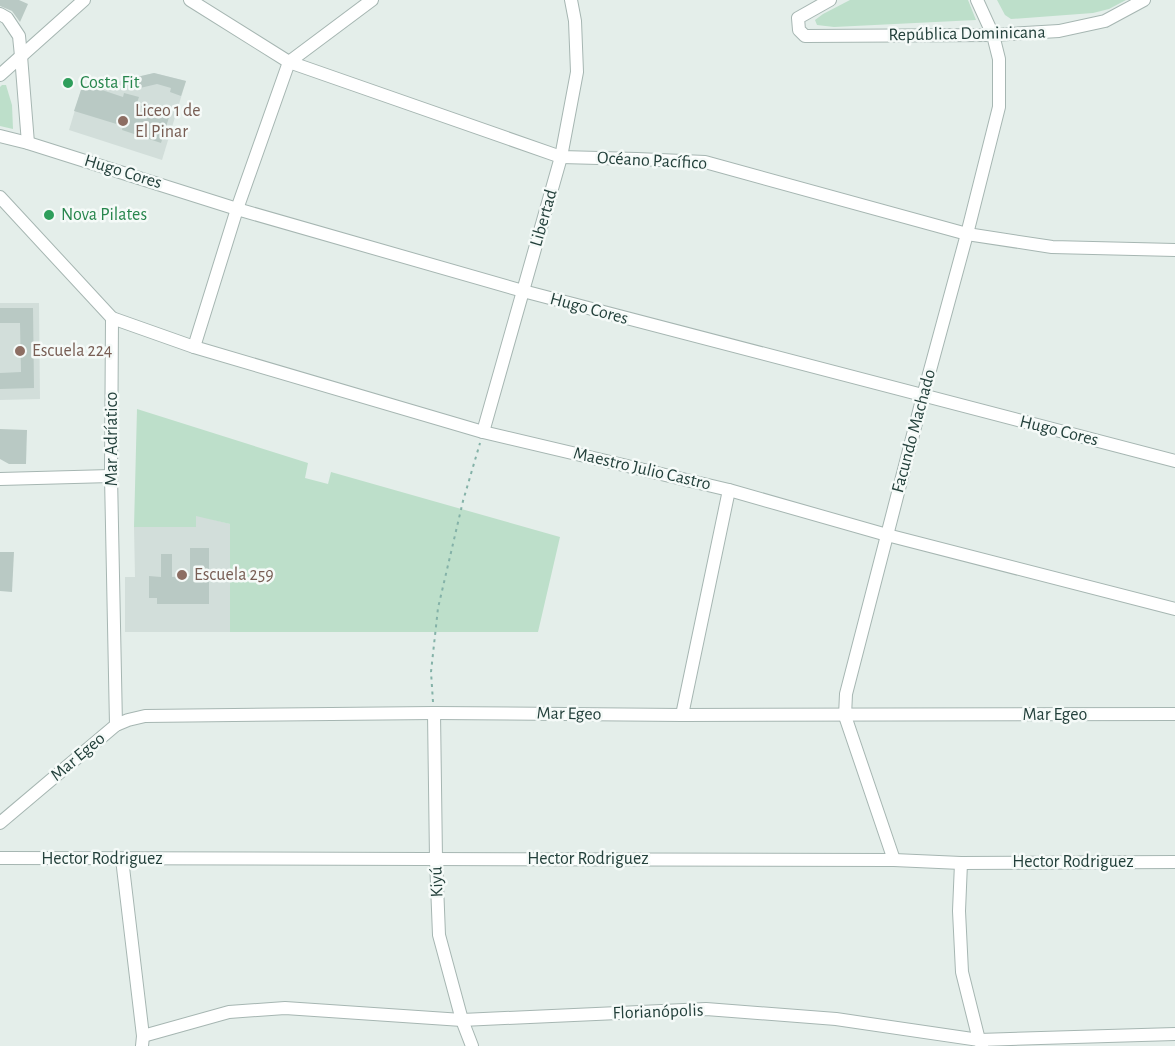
<svg xmlns="http://www.w3.org/2000/svg" width="1175" height="1046" viewBox="0 0 1175 1046" font-family="'Alegreya Sans',sans-serif">
  <rect width="100%" height="100%" fill="#e4eeea"/>
  <!-- built -->
  <g fill="#d2deda">
    <polygon points="154,73 186,81 162,160 69,130 81,90"/>
    <polygon points="0,303 39,303 40,399 0,400"/>
    <polygon points="196,515 230,524 230,632 125,632 125,577 135,577 134,527 196,527"/>
  </g>
  <!-- green -->
  <g fill="#bddfca">
    <polygon points="850,0 968,0 976,20 834,27 817,25 815,20 823,14"/>
    <polygon points="997,0 1126,0 1109,9 1093,13 1011,19 1005,15"/>
    <polygon points="2,85 6,85 12,105 13,129 0,126 0,87"/>
    <polygon points="137,409 308,463 305,478 328,484 331,472 560,537 538,632 230,632 230,524 196,516 196,527 134,527"/>
  </g>
  <!-- building -->
  <g fill="#b9c9c4">
    <polygon points="0,0 19,0 28,4 20,22 12,11 0,6"/>
    <polygon points="154,73 186,81 181,96 170,92 171,88 157,84 140,88 137,77"/>
    <polygon points="93,87 123,97 124,93 139,97 137,103 170,114 161,143 122,130 123,126 74,111 81,90"/>
    <polygon points="0,308 33,308 34,388 0,389 0,373 21,372 20,323 0,323"/>
    <polygon points="0,429 27,430 26,464 9,464 0,459"/>
    <polygon points="190,548 209,548 209,604 157,604 157,598 149,598 149,576 161,577 161,554 172,554 172,577 190,576"/>
    <polygon points="0,552 14,552 12,592 0,591"/>
  </g>
  <g fill="none" stroke-linecap="round" stroke-linejoin="round">
    <defs>
      <g id="minor">
        <polyline points="190,0 289,62 561,157 637,159 705,162 967,234 1052,247 1175,250"/>
        <polyline points="830,0 798,18 799,30 805,36 993,35 1059,31 1105,21 1144,0"/>
        <polyline points="0,14 7,18 19,36 21,56 28,143"/>
        <polyline points="0,75 84,0"/>
        <polyline points="0,136 28,143 237,209 523,291 1175,461"/>
        <polyline points="0,197 112,318 111,476 116,725"/>
        <polyline points="112,318 194,347 483,432 729,490 887,535 1175,609"/>
        <polyline points="194,347 237,209 289,62 372,0"/>
        <polyline points="483,432 561,157 577,72 575,21 571,0"/>
        <polyline points="0,479 111,476"/>
        <polyline points="434,713 436,859 439,935 462,1020 472,1046"/>
        <polyline points="682,715 729,490"/>
        <polyline points="0,823 116,725 128,720 145,716 434,713 682,715 1175,714"/>
        <polyline points="0,858 894,860 961,863 1175,862"/>
        <polyline points="122,859 143,1036 142,1046"/>
        <polyline points="894,860 845,716 846,694 923,396 967,234 999,107 999,59 993,35 977,0"/>
        <polyline points="961,863 959,911 962,972 979,1040 982,1045"/>
        <polyline points="143,1036 229,1012 285,1008 462,1020 706,1009 836,1019 979,1040 1175,1034"/>
      </g>
    </defs>
    <!-- minor casing -->
    <use href="#minor" stroke="#a6b6b2" stroke-width="14"/>
    <!-- path -->
    <polyline stroke="#84b2a8" stroke-width="2" stroke-dasharray="3 4.5" stroke-linecap="butt" points="433,702 431,672 438,608 463,501 480,443"/>
    <!-- minor -->
    <use href="#minor" stroke="#fff" stroke-width="12"/>
  </g>
  <!-- markers -->
  <g fill="#2e9e5b" stroke="#f5faf8" stroke-width="2">
    <circle cx="68" cy="83" r="6"/>
    <circle cx="49" cy="215" r="6"/>
  </g>
  <g fill="#8d6e63" stroke="#f5faf8" stroke-width="2">
    <circle cx="123" cy="121" r="6"/>
    <circle cx="20" cy="351" r="6"/>
    <circle cx="182" cy="575" r="6"/>
  </g>
  <g text-anchor="middle" dominant-baseline="central" stroke-width="5" stroke-linejoin="round" paint-order="stroke">
    <!-- street labels -->
    <g font-size="18" fill="#23403b" stroke="#f5faf8">
      <text transform="translate(967 34) rotate(-1)">República Dominicana</text>
      <text transform="translate(652 161) rotate(3)">Océano Pacífico</text>
      <text transform="translate(123 172) rotate(17)">Hugo Cores</text>
      <text transform="translate(544 218) rotate(-74)">Libertad</text>
      <text transform="translate(589 309) rotate(15)">Hugo Cores</text>
      <text transform="translate(914 431) rotate(-75)">Facundo Machado</text>
      <text transform="translate(1059 431) rotate(14)">Hugo Cores</text>
      <text transform="translate(112 439) rotate(-90)">Mar Adríatico</text>
      <text transform="translate(642 469) rotate(13)">Maestro Julio Castro</text>
      <text transform="translate(569 714) rotate(1)">Mar Egeo</text>
      <text x="1055" y="715">Mar Egeo</text>
      <text transform="translate(78 757) rotate(-40)">Mar Egeo</text>
      <text x="102" y="859">Hector Rodriguez</text>
      <text x="588" y="859">Hector Rodriguez</text>
      <text x="1073" y="862">Hector Rodriguez</text>
      <text transform="translate(437 882) rotate(-92)">Kiyú</text>
      <text transform="translate(658 1012) rotate(-2)">Florianópolis</text>
    </g>
    <!-- leisure labels -->
    <g font-size="18" fill="#27864d" stroke="#f5faf8" text-anchor="start">
      <text x="80" y="83">Costa Fit</text>
      <text x="61" y="215">Nova Pilates</text>
    </g>
    <!-- education labels -->
    <g font-size="18" fill="#785e54" stroke="#f5faf8" text-anchor="start">
      <text x="135" y="111">Liceo 1 de<tspan x="135" dy="21">El Pinar</tspan></text>
      <text x="32" y="351">Escuela 224</text>
      <text x="194" y="575">Escuela 259</text>
    </g>
  </g>
</svg>
